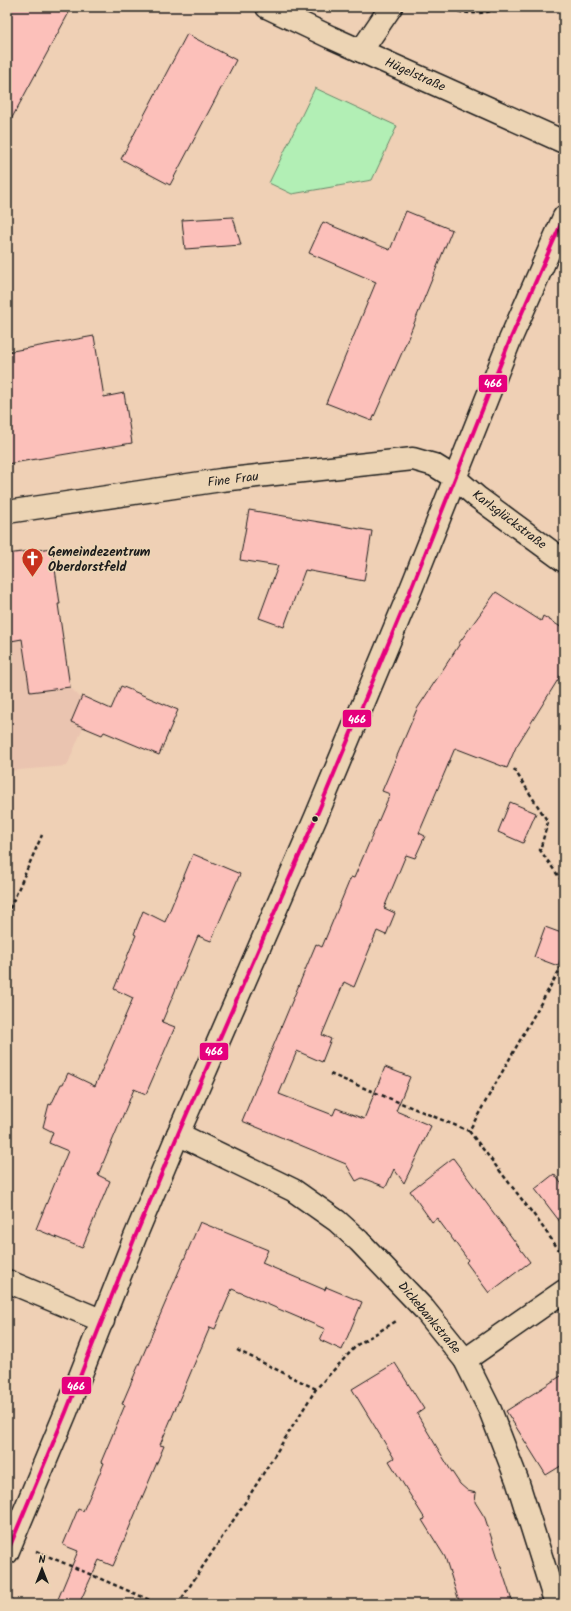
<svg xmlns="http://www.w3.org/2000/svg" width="571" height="1611" viewBox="0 0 571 1611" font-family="Kalam,sans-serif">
  <rect width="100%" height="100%" fill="#efd0b5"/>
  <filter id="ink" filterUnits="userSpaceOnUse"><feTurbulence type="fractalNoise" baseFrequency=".025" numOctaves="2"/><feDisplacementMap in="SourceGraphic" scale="8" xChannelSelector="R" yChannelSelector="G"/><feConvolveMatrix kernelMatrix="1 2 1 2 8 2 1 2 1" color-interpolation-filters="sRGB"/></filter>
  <g filter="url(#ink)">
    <!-- built -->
    <polygon fill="#eac4b0" points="7,618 11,640 22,639 30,692 70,687 81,698 93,703 67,766 7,771"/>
    <!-- green -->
    <polygon fill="#b2efb5" stroke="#678668" points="315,88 397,126 372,180 292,194 269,183"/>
    <!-- building -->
    <g fill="#fcc0ba" stroke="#1c1c1c">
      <polygon points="7,7 72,7 7,127"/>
      <polygon points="187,34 236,60 170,185 121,159"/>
      <polygon points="406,211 452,230 404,348 372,421 326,403 376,282 309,253 323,222 390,250"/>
      <polygon points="233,217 241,245 185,249 182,220"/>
      <polygon points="94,336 104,397 124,393 132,443 7,464 7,352"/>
      <polygon points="249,510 372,531 364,581 305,570 284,627 259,618 278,566 240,560"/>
      <polygon points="52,548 60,604 58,604 70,687 30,692 22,639 11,641 7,618 7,554"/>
      <polygon points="496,592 541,621 543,616 564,629 564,670 516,747 507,768 455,748 419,833 425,836 415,858 406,855 384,908 395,913 386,935 377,931 354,987 344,982 322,1035 331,1039 322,1062 297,1051 279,1094 333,1115 336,1108 364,1119 385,1067 410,1077 396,1111 431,1126 404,1183 394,1169 386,1187 362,1178 356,1181 346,1164 242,1121 316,944 322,947 351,877 354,878 390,794 382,791 417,709 459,645 459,643"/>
      <polygon points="121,686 178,710 159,755 104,732 102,735 71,722 82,696 111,709"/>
      <polygon points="510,802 536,813 523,843 498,832"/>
      <polygon points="193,854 240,874 211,941 198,936 162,1022 175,1027 146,1094 134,1089 98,1175 110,1181 82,1248 36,1229 68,1151 49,1143 53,1132 43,1127 49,1104 51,1105 61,1084 63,1084 68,1073 95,1086 133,998 114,989 136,935 134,934 143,911 165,922"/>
      <polygon points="545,927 564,934 564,950 558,966 534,957"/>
      <polygon points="453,1158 530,1262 489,1293 466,1262 468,1260 437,1218 432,1222 410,1191"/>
      <polygon points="554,1174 564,1187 564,1227 535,1189"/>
      <polygon points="200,1222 268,1250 262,1263 325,1290 326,1287 362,1302 342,1350 320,1340 325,1329 232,1289 215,1329 210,1327 160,1445 164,1446 113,1566 99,1560 79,1604 56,1604 78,1551 63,1545 78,1509 83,1511 94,1487 104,1463 101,1462 125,1405 122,1404"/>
      <polygon points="395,1363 424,1409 417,1414 450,1469 460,1484 468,1491 476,1493 475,1502 485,1518 513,1604 460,1604 445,1557 422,1520 425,1519 389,1461 394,1458 352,1389"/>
      <polygon points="564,1374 564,1464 546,1475 506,1411"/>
    </g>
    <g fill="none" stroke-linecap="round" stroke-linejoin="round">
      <defs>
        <g id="minor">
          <polyline points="267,7 330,37 564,142"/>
          <polyline points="361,51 391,7"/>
          <polyline points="7,512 221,480 413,459 434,465 455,478 477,497 564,561"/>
          <polyline points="178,1134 293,1190 337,1221 359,1241 424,1309 465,1360 490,1410 517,1480 556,1604"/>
          <polyline points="7,1281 103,1321"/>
          <polyline points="465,1360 564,1291"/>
          <polyline points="7,1553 66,1412 135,1237 178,1134 316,817 411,589 510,340 564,217"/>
        </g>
      </defs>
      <!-- minor casing -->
      <use href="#minor" stroke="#1c1c1c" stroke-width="25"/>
      <!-- path -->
      <g stroke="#1c1c1c" stroke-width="2.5" stroke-dasharray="4 3" stroke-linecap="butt">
        <path d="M445,7C461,14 478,15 495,10V7"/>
        <polyline points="514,769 548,822 540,850 564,884"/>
        <polyline points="7,915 42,835"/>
        <polyline points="330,1074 469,1131 564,962"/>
        <polyline points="469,1131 537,1219 564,1257"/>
        <polyline points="237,1350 316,1389"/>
        <polyline points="36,1551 159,1604"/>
        <polyline points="178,1604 246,1501 316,1389 357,1345 398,1320"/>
      </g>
      <!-- minor -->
      <use href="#minor" stroke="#ecd4b4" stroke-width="22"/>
      <defs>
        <polyline id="bus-1" points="7,1553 66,1412 135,1237 178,1134 316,817 411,589 510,340 564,217"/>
      </defs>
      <!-- bus-1 casing -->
      <use href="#bus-1" stroke="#ecd4b4" stroke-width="7"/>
      <!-- bus-1 -->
      <use href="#bus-1" stroke="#e5007d" stroke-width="4"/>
    </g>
  </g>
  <!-- icons -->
  <defs>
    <symbol id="church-pin" viewBox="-11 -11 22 30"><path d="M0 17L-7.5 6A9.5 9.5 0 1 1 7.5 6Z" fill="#c8321e" stroke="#ecd4b4"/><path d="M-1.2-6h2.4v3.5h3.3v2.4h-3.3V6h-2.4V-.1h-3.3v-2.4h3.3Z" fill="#fff"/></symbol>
  </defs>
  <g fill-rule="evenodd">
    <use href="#church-pin" x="20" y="546" width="25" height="34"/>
  </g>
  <!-- markers -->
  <circle fill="#1c1c1c" stroke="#ecd4b4" stroke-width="1.5" cx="315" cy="819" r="3.5"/>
  <g text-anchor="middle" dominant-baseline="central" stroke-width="3.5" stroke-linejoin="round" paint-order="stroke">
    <!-- street labels -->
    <g font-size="13" fill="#1c1c1c" stroke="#ecd4b4">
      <text transform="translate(415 75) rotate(24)">Hügelstraße</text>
      <text transform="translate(233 480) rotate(-7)">Fine Frau</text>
      <text transform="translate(509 520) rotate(37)">Karlsglückstraße</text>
      <text transform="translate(429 1318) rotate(50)">Dickebankstraße</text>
    </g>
    <!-- poi labels -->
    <g font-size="13" font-weight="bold" fill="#1c1c1c" stroke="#ecd4b4" text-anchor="start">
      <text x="48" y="552">Gemeindezentrum<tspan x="48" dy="15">Oberdorstfeld</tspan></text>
    </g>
  </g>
  <g stroke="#ecd4b4" stroke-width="1.5">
    <rect x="478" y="374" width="30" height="19" rx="4" fill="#e5007d"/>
    <rect x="342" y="709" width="30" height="19" rx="4" fill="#e5007d"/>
    <rect x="199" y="1042" width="30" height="19" rx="4" fill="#e5007d"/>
    <rect x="61" y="1376" width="31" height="19" rx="4" fill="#e5007d"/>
  </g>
  <g font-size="11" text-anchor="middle" font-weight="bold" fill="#fff">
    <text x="493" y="387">466</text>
    <text x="357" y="723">466</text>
    <text x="214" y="1055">466</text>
    <text x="76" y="1390">466</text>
  </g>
  <!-- margin -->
  <rect width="571" height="1611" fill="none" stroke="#ecd4b4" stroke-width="24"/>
  <rect x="12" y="12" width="547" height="1587" fill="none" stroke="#1c1c1c" stroke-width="1.5" filter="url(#ink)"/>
  <!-- north arrow -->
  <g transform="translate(42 1569)" stroke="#ecd4b4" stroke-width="3" paint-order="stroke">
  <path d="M0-3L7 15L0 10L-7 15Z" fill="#1c1c1c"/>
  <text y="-6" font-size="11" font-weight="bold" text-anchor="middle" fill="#1c1c1c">N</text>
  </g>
</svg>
